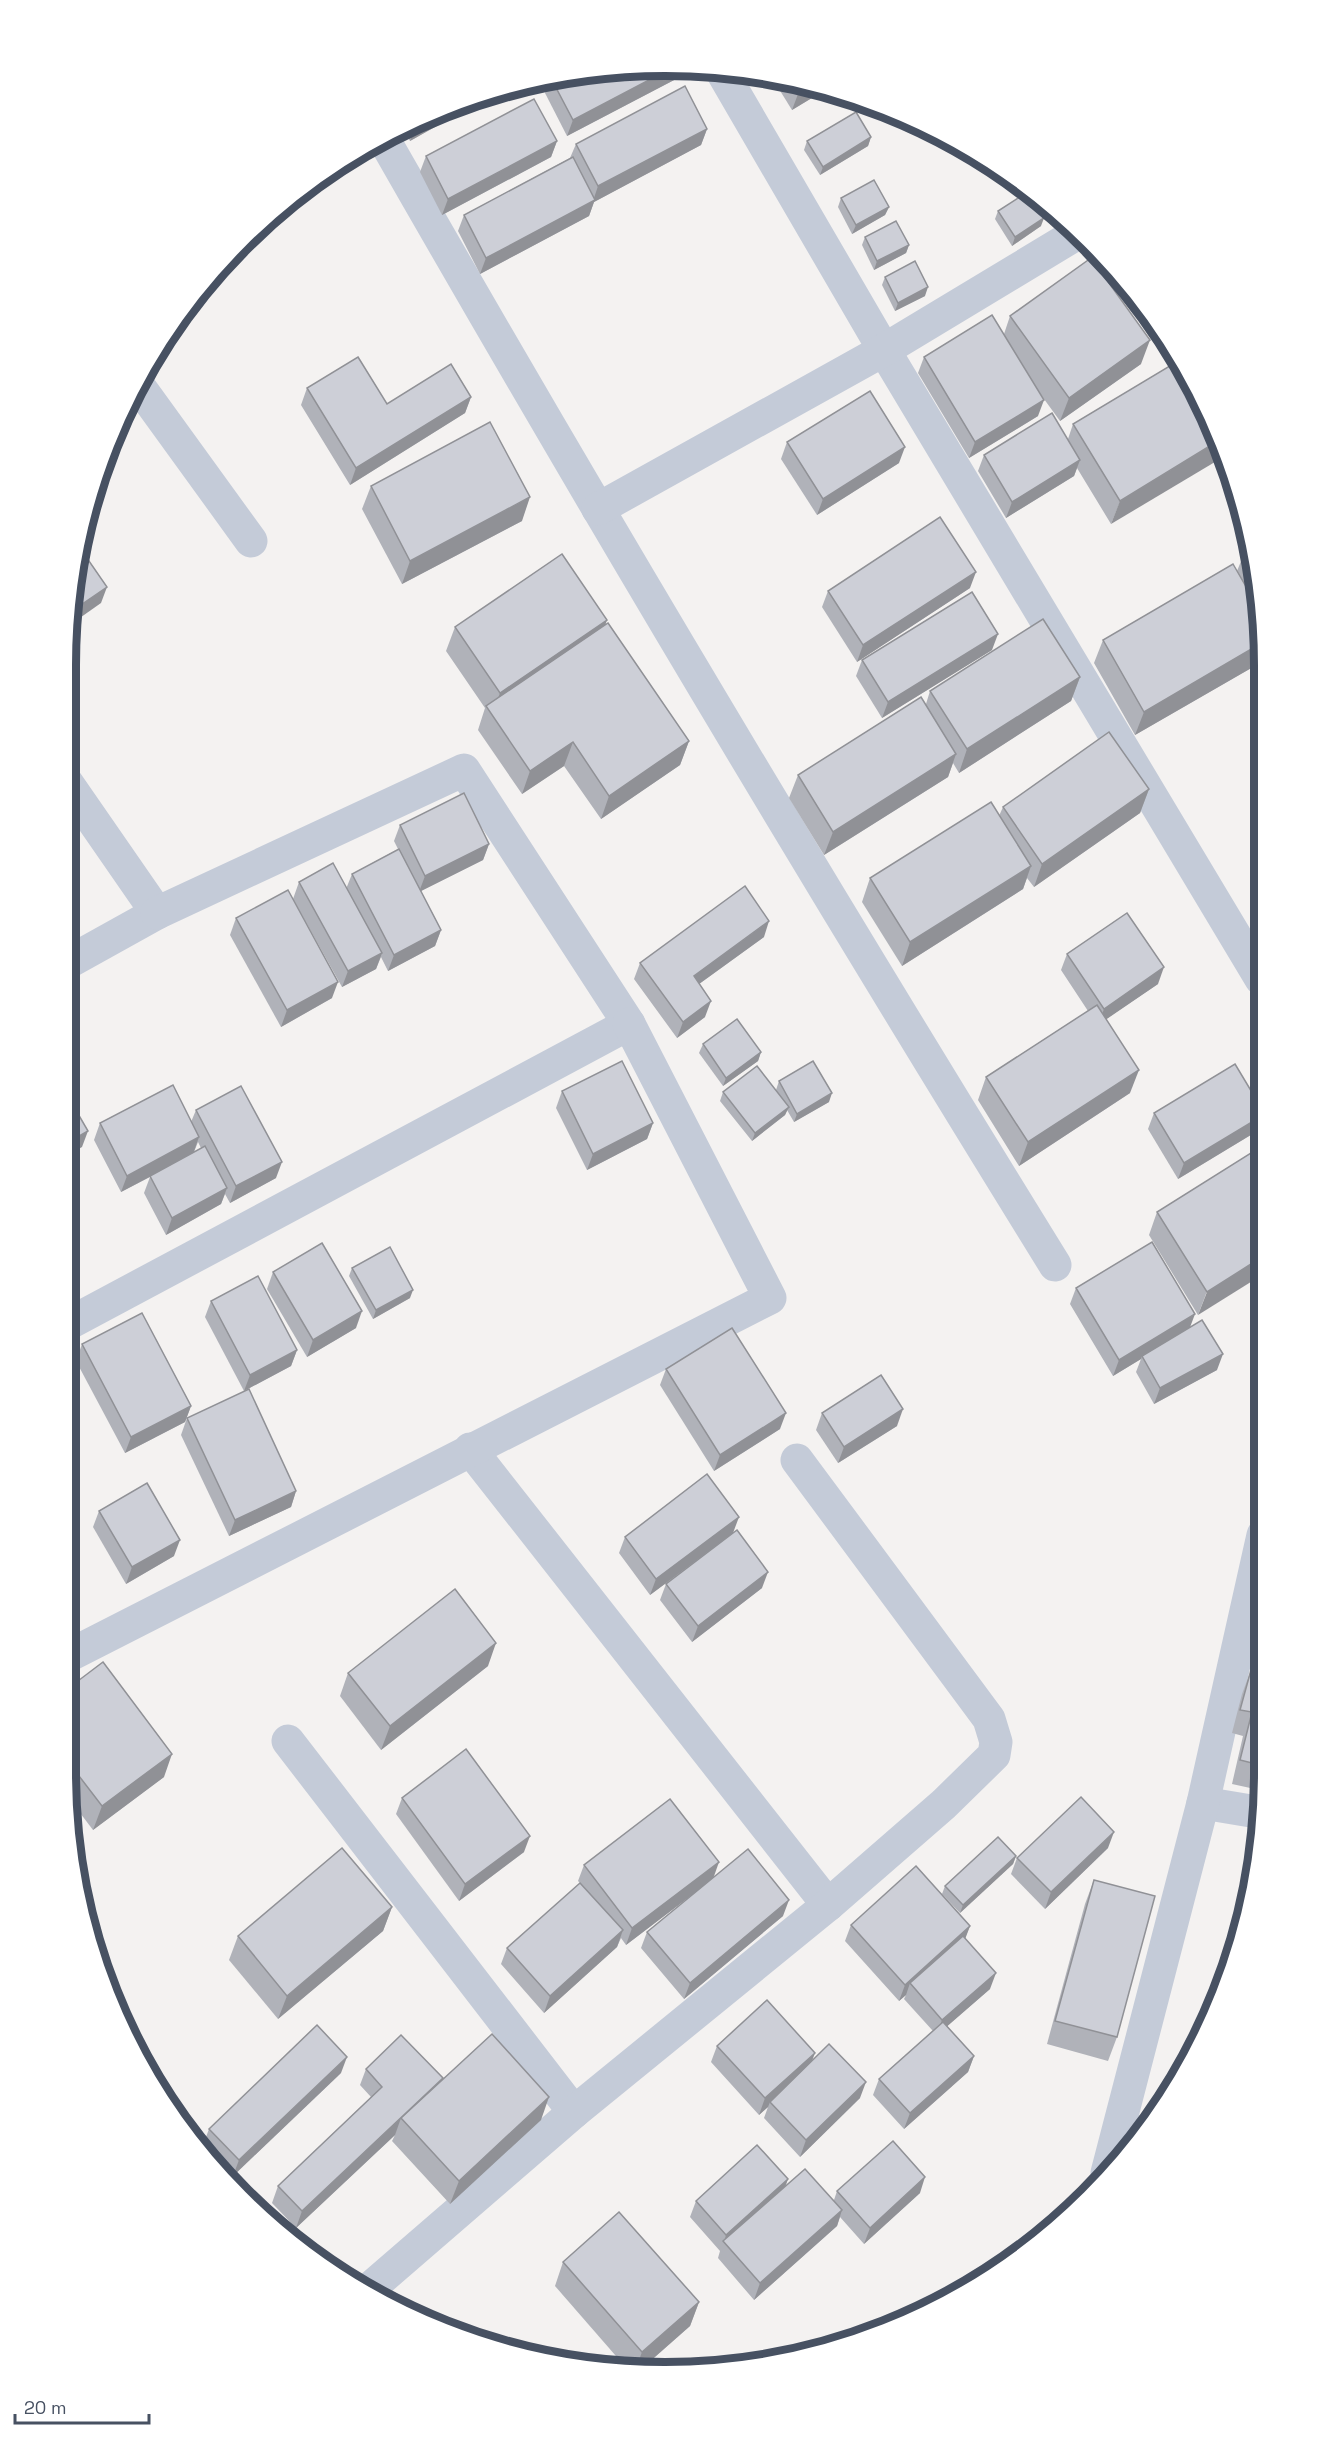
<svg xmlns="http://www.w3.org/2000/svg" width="1331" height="2438" viewBox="0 0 1331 2438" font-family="'Space Grotesk',sans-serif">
  <rect width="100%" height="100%" fill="#f4f2f1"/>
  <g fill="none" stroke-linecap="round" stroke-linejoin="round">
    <!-- minor -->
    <g stroke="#c4cbd8" stroke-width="33">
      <polyline points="721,70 884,350 1261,979"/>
      <path d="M383,138C600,518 825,893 1055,1265"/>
      <polyline points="138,385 251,541"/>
      <polyline points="598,509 884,350 1078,233"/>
      <polyline points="67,963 157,913 67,783"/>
      <polyline points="66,1325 629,1024 464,770 157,913"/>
      <polyline points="470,1449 828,1905"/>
      <polyline points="66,1657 770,1298 629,1024"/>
      <polyline points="288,1741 574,2112"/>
      <polyline points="1203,1803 1263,1813"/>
      <polyline points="1107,2173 1203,1803 1263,1535"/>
      <polyline points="368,2290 574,2112 828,1905 944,1804 994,1755 996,1742 989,1719 797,1460"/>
    </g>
  </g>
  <!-- wall -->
  <g fill="#b0b2b9" fill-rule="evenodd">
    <polygon points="626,67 679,69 676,79 567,136 545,93 550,80"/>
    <polygon points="775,78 825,90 792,110 774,81"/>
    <polygon points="475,100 472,106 410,141 402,127"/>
    <polygon points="707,129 701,145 594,202 589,216 480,274 458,231 464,215 570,158 576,144"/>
    <polygon points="871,137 868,146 820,175 804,150 807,141"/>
    <polygon points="557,141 551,157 442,215 420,172 426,156"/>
    <polygon points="841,198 889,207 885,215 852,234 838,207"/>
    <polygon points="998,211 1041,226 1012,246 995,219"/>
    <polygon points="865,237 909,245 906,253 874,270 862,245"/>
    <polygon points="885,277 925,296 895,311 882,285"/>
    <polygon points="1010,316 1141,364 1060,421 1036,388 1038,416 969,458 918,373 924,357 1004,334"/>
    <polygon points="1178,361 1111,524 1077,468 1074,476 1006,518 978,471 984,455 1068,439 1073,424"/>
    <polygon points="307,388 387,404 471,397 465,413 350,485 301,405"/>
    <polygon points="787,442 899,463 817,515 781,459"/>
    <polygon points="371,486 522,521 402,584 362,509"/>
    <polygon points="1250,547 1260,588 1260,663 1135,735 1094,663 1103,640 1237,571 1246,549"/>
    <polygon points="970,588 857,662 822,607 828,591"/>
    <polygon points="606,624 689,741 680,765 601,819 564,766 522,794 478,730 485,708 446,651 455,627"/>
    <polygon points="992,650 882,718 856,676 862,660"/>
    <polygon points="1080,677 1071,701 959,773 953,763 948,777 824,855 789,798 798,775 926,704 930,691"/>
    <polygon points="1149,789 1140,813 1034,887 1027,878 1023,889 902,966 862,902 870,878 999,816 1003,807"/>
    <polygon points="400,825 489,844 483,860 421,891 441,930 435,946 388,971 381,957 376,969 342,987 293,899 299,882 346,889 352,874 398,849 394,841"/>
    <polygon points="236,918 332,998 281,1027 230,935"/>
    <polygon points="764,937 699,984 705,1017 677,1038 634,979 640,963"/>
    <polygon points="1067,954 1158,984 1106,1019 1130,1093 1019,1166 978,1100 986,1077 1088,1011 1061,970"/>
    <polygon points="703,1044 761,1052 758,1061 723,1086 699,1053"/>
    <polygon points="779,1081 829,1102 794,1122 787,1110 785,1115 752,1141 720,1101 723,1092 776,1090"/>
    <polygon points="562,1091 653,1123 647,1139 587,1170 556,1108"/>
    <path d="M196,1110L276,1178L230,1203L225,1194L221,1204L166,1235L144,1193L150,1177L121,1192L94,1140L100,1123L191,1122ZM198,1142L201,1148L194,1152Z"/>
    <polygon points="1154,1113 1259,1130 1178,1179 1148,1129"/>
    <polygon points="1262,1146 1198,1315 1149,1235 1157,1212"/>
    <polygon points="352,1268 410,1298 373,1319 349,1276"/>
    <polygon points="273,1272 356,1328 307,1357 267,1289"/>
    <polygon points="1076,1288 1190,1327 1217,1370 1154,1404 1136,1372 1141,1359 1113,1376 1070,1304"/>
    <polygon points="211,1301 297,1350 291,1366 244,1391 205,1317"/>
    <polygon points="82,1344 191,1406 185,1422 125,1453 76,1361"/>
    <polygon points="666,1369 780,1429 714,1471 660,1385"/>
    <polygon points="822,1413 897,1426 838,1463 816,1430"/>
    <polygon points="187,1418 296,1491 291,1507 229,1536 181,1435"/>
    <polygon points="99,1511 174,1556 126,1584 93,1527"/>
    <polygon points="733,1533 762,1588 692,1642 660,1600 666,1584 708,1552 650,1595 619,1553 625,1537"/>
    <polygon points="488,1666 381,1750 340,1696 348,1673"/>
    <polygon points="1251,1670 1263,1673 1263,1672 1264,1791 1232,1784 1243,1736 1232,1733 1242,1694"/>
    <polygon points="66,1690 164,1777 93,1830 68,1797 66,1773"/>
    <polygon points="402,1798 524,1852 459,1901 396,1814"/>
    <polygon points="1108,1848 1045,1909 1011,1874 1017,1858"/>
    <polygon points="1016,1856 1013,1864 960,1913 942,1894 945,1886"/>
    <polygon points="584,1865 713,1877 783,1916 684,1999 641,1948 647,1932 699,1889 626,1945 621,1938 617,1947 544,2013 501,1964 507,1948 580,1883 578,1881"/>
    <polygon points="1094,1880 1117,2037 1108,2061 1047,2044 1085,1904"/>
    <polygon points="392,1907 383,1931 278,2019 229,1960 238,1936"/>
    <polygon points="851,1925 970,1926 965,1938 990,1989 947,2026 974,2056 968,2072 904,2129 873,2095 879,2079 933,2031 904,1999 906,1995 899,2001 845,1941"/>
    <polygon points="717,2046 813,2060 860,2098 800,2157 764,2118 768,2107 759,2115 711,2062"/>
    <polygon points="366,2069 442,2080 541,2120 450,2204 392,2141 395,2135 296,2228 272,2203 278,2186 371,2097 360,2085"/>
    <polygon points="341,2073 233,2176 203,2145 209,2129"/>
    <polygon points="788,2179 785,2187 834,2200 837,2191 920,2193 864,2244 840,2217 837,2226 754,2300 718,2258 720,2251 690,2217 696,2201"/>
    <polygon points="563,2262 699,2302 690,2326 639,2371 629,2371 555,2286"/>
  </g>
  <!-- shaded-wall -->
  <g fill="#909196">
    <polygon points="670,69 679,69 676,79 567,136 573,120"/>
    <polygon points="810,87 825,90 792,110 798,94"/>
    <polygon points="475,100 472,106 410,141 416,125 431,116"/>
    <polygon points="707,129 701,145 594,202 589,216 480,274 486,258 593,201 598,186"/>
    <polygon points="871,137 868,146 820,175 823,167"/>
    <polygon points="557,141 551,157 442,215 448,199"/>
    <polygon points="889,207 885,215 852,234 856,225"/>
    <polygon points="1044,218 1041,226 1012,246 1015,237"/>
    <polygon points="909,245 906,253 874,270 877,261"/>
    <polygon points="928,287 925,296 895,311 898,303"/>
    <polygon points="1150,340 1141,364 1060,421 1069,398"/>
    <polygon points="471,397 465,413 350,485 356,468"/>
    <polygon points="1044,400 1038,416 969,458 975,442"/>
    <polygon points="1218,441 1225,456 1111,524 1120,501"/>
    <polygon points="905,447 899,463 817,515 823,499"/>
    <polygon points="1080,460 1074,476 1006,518 1012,502"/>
    <polygon points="530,497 522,521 402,584 410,561"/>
    <polygon points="976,572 970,588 857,662 863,645"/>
    <polygon points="107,587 101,603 67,627 69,613"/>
    <polygon points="607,620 599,644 492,714 500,693"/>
    <polygon points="998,634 992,650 882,718 888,702"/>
    <polygon points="1260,644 1260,663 1135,735 1144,712"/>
    <polygon points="1080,677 1071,701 959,773 967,749"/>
    <polygon points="689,741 680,765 601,819 609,796"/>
    <polygon points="573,742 564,766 522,794 530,771"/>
    <polygon points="956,754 948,777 824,855 833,832"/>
    <polygon points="1149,789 1140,813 1034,887 1042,864"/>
    <polygon points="489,844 483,860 419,892 425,876"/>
    <polygon points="1031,866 1023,889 902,966 910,942"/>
    <polygon points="769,921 764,937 688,992 694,976"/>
    <polygon points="79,924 73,940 67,943 67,930"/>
    <polygon points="441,930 435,946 388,971 394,955"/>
    <polygon points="382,953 376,969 342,987 348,971"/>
    <polygon points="1164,967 1158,984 1098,1025 1104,1009"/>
    <polygon points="338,982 332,998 281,1027 287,1010"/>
    <polygon points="711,1001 705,1017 677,1038 683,1022"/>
    <polygon points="761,1052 758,1061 723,1086 726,1078"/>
    <polygon points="1139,1070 1130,1093 1019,1166 1028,1142"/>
    <polygon points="832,1093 829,1102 794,1122 797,1114"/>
    <polygon points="789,1107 785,1115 752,1141 755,1133"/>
    <polygon points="1262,1116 1262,1122 1259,1130 1178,1179 1184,1163"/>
    <polygon points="653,1123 647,1139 587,1170 593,1154"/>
    <polygon points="88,1131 82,1147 67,1156 67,1143"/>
    <polygon points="199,1137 193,1154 121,1192 127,1176"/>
    <polygon points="282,1162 276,1178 230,1203 236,1186"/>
    <polygon points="227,1188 221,1204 166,1235 172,1218"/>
    <polygon points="1262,1257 1262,1275 1198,1315 1207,1292"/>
    <polygon points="413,1290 410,1298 373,1319 376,1310"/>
    <polygon points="362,1311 356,1328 307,1357 313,1340"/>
    <polygon points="1195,1314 1189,1330 1142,1356 1141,1359 1113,1376 1119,1360"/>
    <polygon points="297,1350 291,1366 244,1391 250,1375"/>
    <polygon points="1223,1354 1217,1370 1154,1404 1160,1388"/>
    <polygon points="191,1406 185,1422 125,1453 131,1437"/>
    <polygon points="903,1409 897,1426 838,1463 844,1447"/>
    <polygon points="786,1413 780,1429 714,1471 720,1455"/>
    <polygon points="296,1491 291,1507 229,1536 235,1520"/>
    <polygon points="739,1517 733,1533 650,1595 656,1579"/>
    <polygon points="180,1540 174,1556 126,1584 132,1567"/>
    <polygon points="768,1572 762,1588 692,1642 698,1626"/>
    <polygon points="496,1643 488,1666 381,1750 390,1726"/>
    <polygon points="172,1754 164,1777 93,1830 102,1806"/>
    <polygon points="1114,1832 1108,1848 1045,1909 1051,1892"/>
    <polygon points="530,1836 524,1852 459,1901 465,1884"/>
    <polygon points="1016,1856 1013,1864 960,1913 963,1905"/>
    <polygon points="719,1862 713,1879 626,1945 632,1928"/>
    <polygon points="789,1900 783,1916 684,1999 690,1983"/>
    <polygon points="392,1907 383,1931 278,2019 287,1996"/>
    <polygon points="970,1926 964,1942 910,1983 906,1995 899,2001 905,1985"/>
    <polygon points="623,1930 617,1947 544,2013 550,1996"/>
    <polygon points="996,1973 990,1989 936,2036 942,2020"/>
    <polygon points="815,2053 809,2069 770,2102 768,2107 759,2115 765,2098"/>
    <polygon points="974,2056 968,2072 904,2129 910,2113"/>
    <polygon points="347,2057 341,2073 233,2176 239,2160"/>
    <polygon points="866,2082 860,2098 800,2157 806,2140"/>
    <polygon points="549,2097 541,2120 450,2204 459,2181"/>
    <polygon points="401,2118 395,2135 296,2228 302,2211"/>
    <polygon points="925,2177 920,2193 864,2244 870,2228"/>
    <polygon points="788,2179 782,2195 724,2242 726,2235"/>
    <polygon points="842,2210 837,2226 754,2300 760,2283"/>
    <polygon points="699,2302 690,2326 639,2371 635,2371 642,2352"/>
  </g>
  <!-- building -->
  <g fill="#cdcfd7" stroke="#909196" stroke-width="1.5">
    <polygon points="626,67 670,69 573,120 552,80"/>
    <polygon points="790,82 810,87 798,94"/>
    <polygon points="685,86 707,129 598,186 576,144"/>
    <polygon points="534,99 557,141 448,199 426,156"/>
    <polygon points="856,112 871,137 823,167 807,141"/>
    <polygon points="431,116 416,125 414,123"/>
    <polygon points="573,157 595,200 486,258 464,215"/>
    <polygon points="874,180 889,207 856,225 841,198"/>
    <polygon points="1026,193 1029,195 1044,218 1015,237 998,211"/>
    <polygon points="896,221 909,245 877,261 865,237"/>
    <polygon points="1091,258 1150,340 1069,398 1010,316"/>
    <polygon points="915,261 928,287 898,303 885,277"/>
    <polygon points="992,315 1044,400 975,442 924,357"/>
    <polygon points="358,357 387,404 451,364 471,397 356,468 307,388"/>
    <polygon points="1178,361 1218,441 1120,501 1073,424"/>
    <polygon points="870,391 905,447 823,499 787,442"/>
    <polygon points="1052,413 1080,460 1012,502 984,455"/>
    <polygon points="490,422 530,497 410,561 371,486"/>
    <polygon points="940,517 976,572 863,645 828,591"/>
    <polygon points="1250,547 1255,565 1246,549"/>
    <polygon points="80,548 107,587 69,613"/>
    <polygon points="562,554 607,620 500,693 455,627"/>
    <polygon points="1233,564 1260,611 1260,644 1144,712 1103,640"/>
    <polygon points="972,592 998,634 888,702 862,660"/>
    <polygon points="1043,619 1080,677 967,749 930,691"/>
    <polygon points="608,623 689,741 609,796 573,742 530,771 486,706"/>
    <polygon points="921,697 956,754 833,832 798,775"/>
    <polygon points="1109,732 1149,789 1042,864 1003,807"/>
    <polygon points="464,793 489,844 425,876 400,825"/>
    <polygon points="991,802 1031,866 910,942 870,878"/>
    <polygon points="399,849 441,930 394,955 352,874"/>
    <polygon points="333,863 382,953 348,971 299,882"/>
    <polygon points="745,886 769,921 694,976 711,1001 683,1022 640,963"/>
    <polygon points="288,890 338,982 287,1010 236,918"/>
    <polygon points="67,901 79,924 67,930"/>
    <polygon points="1127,913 1164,967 1104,1009 1067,954"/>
    <polygon points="1097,1005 1139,1070 1028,1142 986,1077"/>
    <polygon points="737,1019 761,1052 726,1078 703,1044"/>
    <polygon points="622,1061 653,1123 593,1154 562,1091"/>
    <polygon points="813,1061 832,1093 797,1114 779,1081"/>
    <polygon points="1235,1064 1262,1109 1262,1116 1184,1163 1154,1113"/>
    <polygon points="757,1066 789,1107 755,1133 723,1092"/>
    <polygon points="173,1085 199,1137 127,1176 100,1123"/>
    <polygon points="241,1086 282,1162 236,1186 196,1110"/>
    <polygon points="70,1100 88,1131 67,1143 67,1101"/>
    <polygon points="205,1146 227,1188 172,1218 150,1176"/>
    <polygon points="1262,1146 1262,1257 1207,1292 1157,1212"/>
    <polygon points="1152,1242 1195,1314 1119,1360 1076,1288"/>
    <polygon points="322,1243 362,1311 313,1340 273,1272"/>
    <polygon points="390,1247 413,1290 376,1310 352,1268"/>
    <polygon points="258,1276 297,1350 250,1375 211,1301"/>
    <polygon points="142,1313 191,1406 131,1437 82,1344"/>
    <polygon points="1202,1320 1223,1354 1160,1388 1142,1356"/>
    <polygon points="732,1328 786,1413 720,1455 666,1369"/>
    <polygon points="881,1375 903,1409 844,1447 822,1413"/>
    <polygon points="249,1389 296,1491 235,1520 187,1418"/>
    <polygon points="707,1474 739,1517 656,1579 625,1537"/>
    <polygon points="147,1483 180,1540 132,1567 99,1511"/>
    <polygon points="737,1530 768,1572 698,1626 666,1584"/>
    <polygon points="455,1589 496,1643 390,1726 348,1673"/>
    <polygon points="103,1662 172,1754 102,1806 66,1759 66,1690"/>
    <polygon points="1251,1670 1263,1673 1264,1766 1240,1760 1252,1712 1240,1710"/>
    <polygon points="466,1749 530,1836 465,1884 402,1798"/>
    <polygon points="1081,1797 1114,1832 1051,1892 1017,1858"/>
    <polygon points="670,1799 719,1862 632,1928 584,1865"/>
    <polygon points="998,1837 1016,1856 963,1905 945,1886"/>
    <polygon points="342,1848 392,1907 287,1996 238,1936"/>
    <polygon points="748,1849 789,1900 690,1983 647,1932"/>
    <polygon points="916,1866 970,1926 905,1985 851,1925"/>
    <polygon points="1094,1880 1155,1896 1117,2037 1055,2021"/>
    <polygon points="580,1883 623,1930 550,1996 507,1948"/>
    <polygon points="963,1936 996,1973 942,2020 910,1983"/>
    <polygon points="767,2000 815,2053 765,2098 717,2046"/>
    <polygon points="943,2022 974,2056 910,2113 879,2079"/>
    <polygon points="317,2025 347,2057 239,2160 209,2129"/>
    <polygon points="492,2034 549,2097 459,2181 401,2118"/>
    <polygon points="401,2035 443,2078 302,2211 278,2186 382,2087 366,2069"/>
    <polygon points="829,2044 866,2082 806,2140 770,2102"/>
    <polygon points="893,2141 925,2177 870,2228 837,2191"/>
    <polygon points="757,2145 788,2179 726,2235 696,2201"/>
    <polygon points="805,2169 842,2210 760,2283 723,2241"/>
    <polygon points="619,2212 699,2302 642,2352 563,2262"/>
  </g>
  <!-- crop -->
  <path d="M0 0H1331V2438H0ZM665 76H665A589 589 0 0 1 1254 665V1773A589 589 0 0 1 665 2362H665A589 589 0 0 1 76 1773V665A589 589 0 0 1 665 76Z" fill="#fff" fill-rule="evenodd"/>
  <path fill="none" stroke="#475162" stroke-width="8" d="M665 76H665A589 589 0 0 1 1254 665V1773A589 589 0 0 1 665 2362H665A589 589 0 0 1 76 1773V665A589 589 0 0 1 665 76Z"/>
  <!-- scale -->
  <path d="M15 2414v9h134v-9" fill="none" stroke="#475162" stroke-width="3"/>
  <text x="24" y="2414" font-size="18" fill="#475162" stroke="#ffffff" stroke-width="4.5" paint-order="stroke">20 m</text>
</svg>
